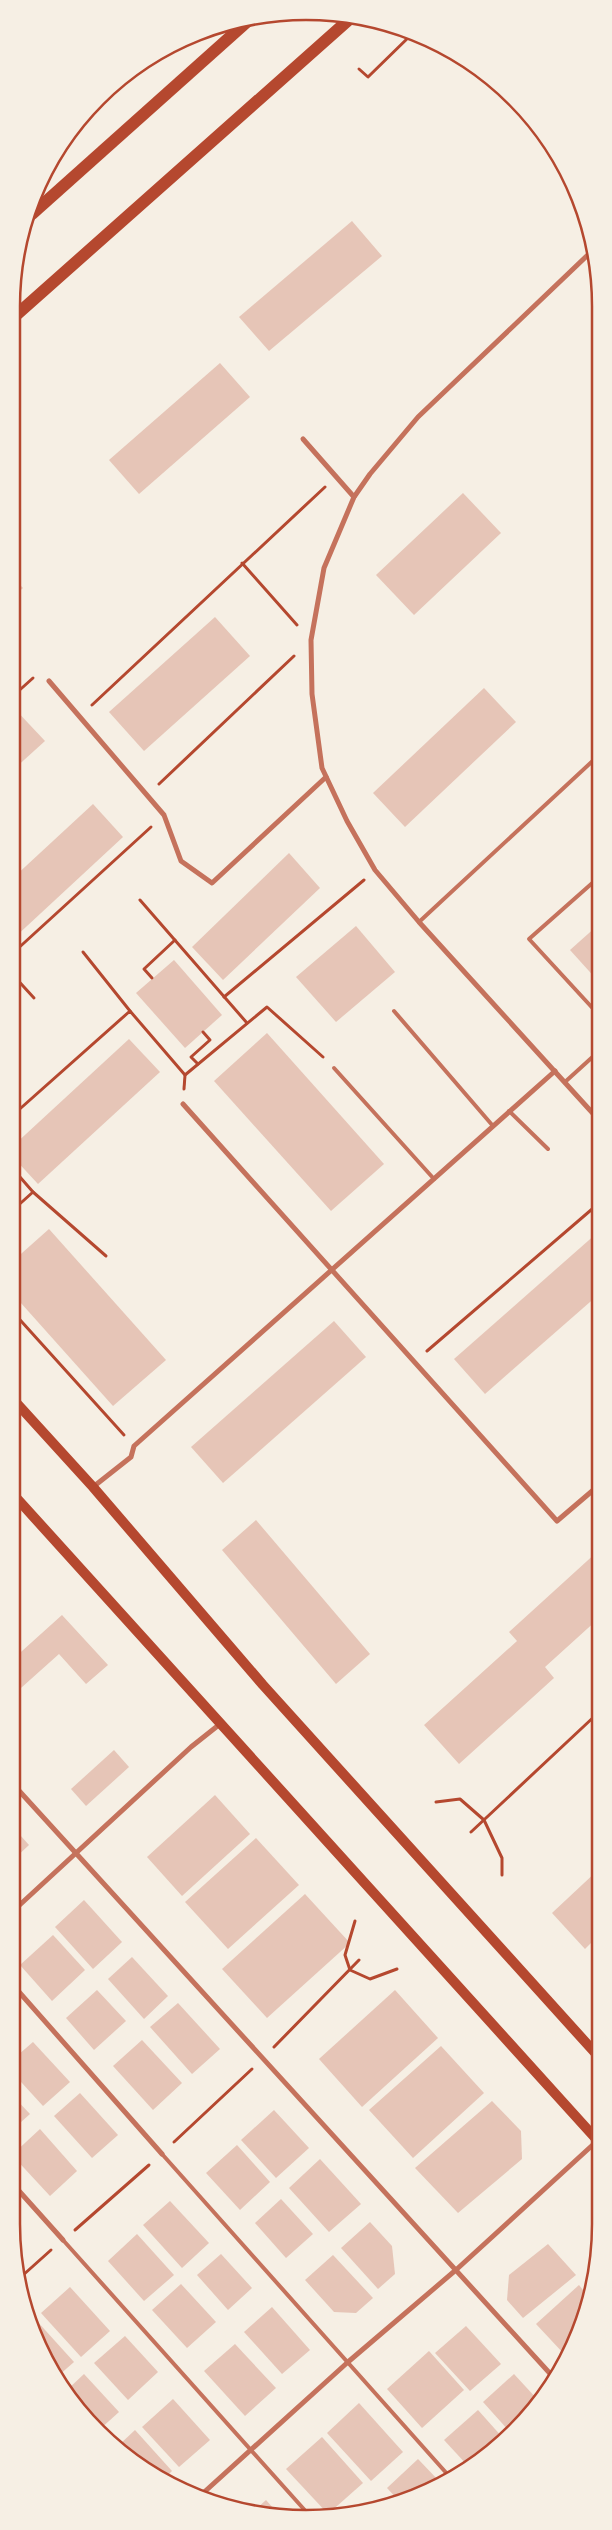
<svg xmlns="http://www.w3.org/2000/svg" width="612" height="2530" viewBox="0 0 612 2530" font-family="'Golos Text',sans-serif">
  <rect width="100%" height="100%" fill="#f6efe4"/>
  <!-- building -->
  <g fill="#e6c5b7">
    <polygon points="352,221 382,256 269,351 239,317"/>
    <polygon points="220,363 250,397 139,494 109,460"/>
    <polygon points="463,493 501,533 414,615 376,575"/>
    <polygon points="13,578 23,588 13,597"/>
    <polygon points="215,617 250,656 144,751 109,712"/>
    <polygon points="484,688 516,722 405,827 373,793"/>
    <polygon points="13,707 45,741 13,770"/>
    <polygon points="93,804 123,837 13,939 13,878"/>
    <polygon points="289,853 320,888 223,980 192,947"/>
    <polygon points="598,925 598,981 570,950"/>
    <polygon points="356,926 395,972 336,1022 296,977"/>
    <polygon points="174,960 222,1015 185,1048 136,993"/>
    <polygon points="267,1033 384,1164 331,1211 214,1081"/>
    <polygon points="129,1039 160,1072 38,1184 13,1157 13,1146"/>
    <polygon points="49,1229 166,1360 113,1406 12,1293 13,1261"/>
    <polygon points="597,1233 598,1295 485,1394 454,1359"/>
    <polygon points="334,1321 366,1357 223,1483 191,1447"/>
    <polygon points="256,1520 370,1654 336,1684 222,1550"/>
    <polygon points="598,1551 598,1619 545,1667 554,1678 459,1764 424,1725 517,1641 509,1632"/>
    <polygon points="62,1615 108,1665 86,1684 59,1654 12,1696 12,1660"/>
    <polygon points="114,1750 129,1767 86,1806 71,1789"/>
    <polygon points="215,1795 250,1834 182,1896 147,1857"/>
    <polygon points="12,1826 29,1845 12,1861"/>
    <polygon points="256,1838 299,1885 228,1949 185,1902"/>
    <polygon points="598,1870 598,1936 585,1949 552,1913"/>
    <polygon points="305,1894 350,1943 267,2018 222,1969"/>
    <polygon points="84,1900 122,1942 93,1969 55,1927"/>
    <polygon points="53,1935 85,1970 52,2001 20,1965"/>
    <polygon points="132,1957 168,1996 144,2019 108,1979"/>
    <polygon points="97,1990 126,2021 94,2050 66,2018"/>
    <polygon points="395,1990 438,2038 362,2107 319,2059"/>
    <polygon points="178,2003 220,2049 192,2074 150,2027"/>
    <polygon points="12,2020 19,2029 11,2036 12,2028"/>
    <polygon points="142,2040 182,2083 153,2110 113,2066"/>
    <polygon points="33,2042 70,2082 43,2106 11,2071 11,2061"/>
    <polygon points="441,2046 484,2093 413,2158 369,2110"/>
    <polygon points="80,2093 118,2135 92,2158 54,2116"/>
    <polygon points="11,2094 30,2114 11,2131"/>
    <polygon points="492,2101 521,2131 522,2159 458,2213 415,2168"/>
    <polygon points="274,2110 309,2148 276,2178 241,2140"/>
    <polygon points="40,2129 77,2171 50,2196 12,2155"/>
    <polygon points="237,2145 270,2182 240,2210 206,2173"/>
    <polygon points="320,2159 361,2204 329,2232 289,2188"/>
    <polygon points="281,2199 313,2234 286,2258 255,2223"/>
    <polygon points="170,2201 209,2243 182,2268 143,2225"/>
    <polygon points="370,2222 392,2246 395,2274 378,2289 341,2248"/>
    <polygon points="137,2234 174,2275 144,2301 108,2261"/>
    <polygon points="548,2244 576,2275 523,2318 507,2300 509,2275"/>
    <polygon points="221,2254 252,2288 228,2310 197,2275"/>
    <polygon points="333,2255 373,2298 356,2313 334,2312 305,2280"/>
    <polygon points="181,2284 216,2322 187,2348 152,2310"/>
    <polygon points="579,2285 587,2295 568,2352 565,2355 536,2324"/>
    <polygon points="70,2287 110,2331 81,2357 41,2313"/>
    <polygon points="272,2307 310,2350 282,2374 244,2332"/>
    <polygon points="36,2320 74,2362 58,2376 34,2337 31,2324"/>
    <polygon points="466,2326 501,2364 470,2391 435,2353"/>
    <polygon points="125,2336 158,2372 128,2400 94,2363"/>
    <polygon points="235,2344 276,2388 245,2416 204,2371"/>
    <polygon points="429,2351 464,2390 422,2428 387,2389"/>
    <polygon points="84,2374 119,2412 99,2430 85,2419 67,2390"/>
    <polygon points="514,2374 537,2399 509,2431 483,2402"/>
    <polygon points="173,2399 210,2440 179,2467 142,2427"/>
    <polygon points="359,2403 403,2452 371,2481 327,2433"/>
    <polygon points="478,2410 503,2438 486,2458 468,2466 444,2440"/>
    <polygon points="135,2430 172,2471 164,2479 119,2445"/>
    <polygon points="322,2437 363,2483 328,2514 286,2469"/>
    <polygon points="418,2459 439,2481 399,2501 387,2488"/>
    <polygon points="266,2500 281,2517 255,2510"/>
    <polygon points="382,2501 387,2506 372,2510"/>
  </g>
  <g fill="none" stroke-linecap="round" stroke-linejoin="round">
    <!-- path -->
    <g stroke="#b5482f" stroke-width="3">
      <polyline points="359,69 368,77 412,34"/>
      <polyline points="115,85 135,68"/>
      <polyline points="242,563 297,625"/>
      <polyline points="13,696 33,678"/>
      <polyline points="92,705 325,487"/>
      <polyline points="159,784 294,656"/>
      <polyline points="140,900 247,1023"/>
      <polyline points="83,952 130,1011"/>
      <polyline points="13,953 151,827"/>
      <polyline points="13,975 34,998"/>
      <polyline points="152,978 144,969 175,940"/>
      <polyline points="224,997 364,880"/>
      <polyline points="198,1064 191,1057 210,1040 203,1032"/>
      <polyline points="184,1089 185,1075"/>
      <polyline points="13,1115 130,1011 185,1075 267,1007 323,1057"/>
      <polyline points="33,1192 106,1256"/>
      <polyline points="13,1210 33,1192 13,1169"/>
      <polyline points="12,1311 124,1435"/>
      <polyline points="427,1351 598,1204"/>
      <polyline points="436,1802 460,1799 484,1820 502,1858 502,1875"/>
      <polyline points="471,1832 598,1713"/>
      <polyline points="355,1921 345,1955 350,1970 370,1979 397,1969"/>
      <polyline points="274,2047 359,1960"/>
      <polyline points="174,2142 252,2069"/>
      <polyline points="75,2230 149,2165"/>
      <polyline points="22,2276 51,2250"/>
    </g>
    <!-- service -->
    <g stroke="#c5725c" stroke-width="4">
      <polyline points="419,922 598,756"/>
      <polyline points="394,1011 493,1126"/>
      <polyline points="598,1014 529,939 598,878"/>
      <polyline points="334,1068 434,1179"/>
      <polyline points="565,1082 598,1052"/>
      <polyline points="509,1111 548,1149"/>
      <polyline points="162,2154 449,2476"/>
      <polyline points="63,2240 310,2516"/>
    </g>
    <!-- minor -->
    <g stroke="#c5725c" stroke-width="5">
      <polyline points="593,250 418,417 370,474 354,497 324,568 311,640 312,694 322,768 347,821 375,870 419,922 598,1119"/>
      <polyline points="303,439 354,497"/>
      <polyline points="49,681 164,815 181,861 212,883 326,777"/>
      <polyline points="183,1104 557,1521 598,1486"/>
      <polyline points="93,1487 131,1457 134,1446 555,1071"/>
      <polyline points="12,1783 555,2379"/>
      <polyline points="12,1912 191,1747 220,1724"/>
      <polyline points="12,1984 162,2154"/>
      <polyline points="11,2182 63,2240"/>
      <polyline points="201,2495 348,2362 457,2269 597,2141"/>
    </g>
    <!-- secondary -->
    <g stroke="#b5482f" stroke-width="10">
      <polyline points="12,1398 93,1487 263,1685 598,2056"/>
      <polyline points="12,1493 598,2141"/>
    </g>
    <!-- primary -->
    <g stroke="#b5482f" stroke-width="12">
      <polyline points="32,214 249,20"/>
      <polyline points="14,317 353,16"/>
    </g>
  </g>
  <!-- crop -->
  <path d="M0 0H612V2530H0ZM306 20H306A286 286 0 0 1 592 306V2224A286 286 0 0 1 306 2510H306A286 286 0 0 1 20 2224V306A286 286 0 0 1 306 20Z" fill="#f6efe4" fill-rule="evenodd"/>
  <path fill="none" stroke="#b5482f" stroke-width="2.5" d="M306 20H306A286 286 0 0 1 592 306V2224A286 286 0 0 1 306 2510H306A286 286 0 0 1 20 2224V306A286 286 0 0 1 306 20Z"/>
</svg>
